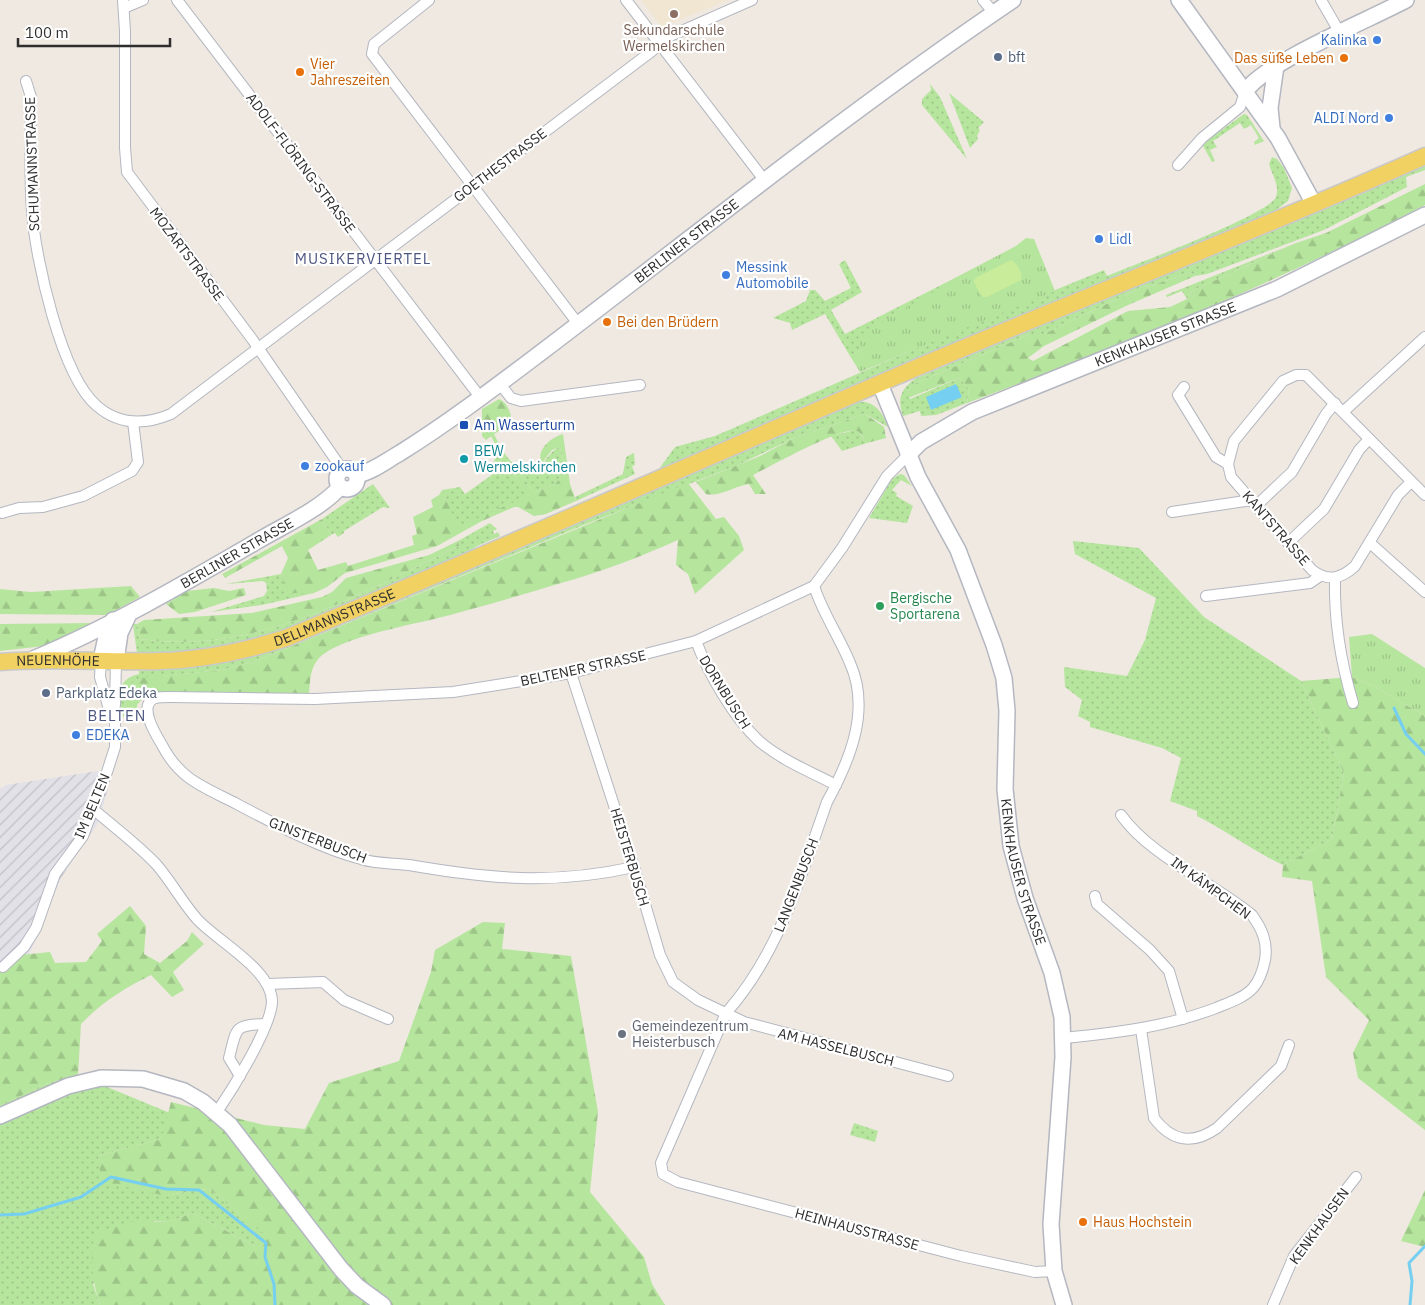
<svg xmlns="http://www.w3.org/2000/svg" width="1425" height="1305" viewBox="0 0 1425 1305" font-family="'IBM Plex Sans',sans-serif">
  <defs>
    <pattern id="industrial-furrows" width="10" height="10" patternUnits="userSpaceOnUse" patternTransform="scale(1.25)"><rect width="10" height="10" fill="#e3e1e8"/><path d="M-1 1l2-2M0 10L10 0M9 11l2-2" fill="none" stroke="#c3c1c7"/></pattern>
    <pattern id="grass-dots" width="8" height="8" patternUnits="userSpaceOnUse" patternTransform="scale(1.25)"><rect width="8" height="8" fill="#b6e59e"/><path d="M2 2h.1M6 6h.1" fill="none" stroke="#9dc588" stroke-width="1.8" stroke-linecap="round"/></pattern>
    <pattern id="forest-firs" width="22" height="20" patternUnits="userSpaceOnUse" patternTransform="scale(1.25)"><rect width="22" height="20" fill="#b6e59e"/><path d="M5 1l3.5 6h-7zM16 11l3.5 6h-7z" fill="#9dc588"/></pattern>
    <pattern id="park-tufts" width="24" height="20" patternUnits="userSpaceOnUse" patternTransform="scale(1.25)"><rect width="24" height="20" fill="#b6e59e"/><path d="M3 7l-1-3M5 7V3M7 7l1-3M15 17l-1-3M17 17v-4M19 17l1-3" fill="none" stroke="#9dc588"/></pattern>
  </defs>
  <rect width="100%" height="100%" fill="#efe9e1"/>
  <!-- industrial -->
  <polygon fill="url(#industrial-furrows)" points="98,771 113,772 98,823 61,878 29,955 20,955 6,972 0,971 0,789 6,785"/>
  <!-- education -->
  <polygon fill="#f0e6d1" points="641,0 728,0 662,27"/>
  <!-- grass -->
  <g fill="url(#grass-dots)">
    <polygon points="930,84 940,97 967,159 922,105 922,99 931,90"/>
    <polygon points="949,93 984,122 978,128 980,130 977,136 978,139 970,148"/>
    <polygon points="1244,114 1247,115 1264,141 1255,145 1254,142 1259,138 1251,125 1244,129 1240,123 1213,141 1217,147 1210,150 1215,161 1212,162 1202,144"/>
    <path d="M1272,157L1277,159L1284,168L1292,188L1288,201L1272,213L1200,245L863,381L659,469L675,447L715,436L972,324L1104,270L1107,276C1133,265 1268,215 1276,197C1280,185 1272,175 1269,164Z"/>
    <path d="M1425,163V170L1406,177L1407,187L1324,230L1207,274L1195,276L1190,272L1151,286L1142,287L1044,334H1030L912,385L907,393L910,399L959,378L969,389L967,403L936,415L921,416L920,411L903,416C897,398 901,389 915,379L1013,336L1302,219Z"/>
    <polygon points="1296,243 1192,291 1187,299 1182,291 1167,297 1166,295"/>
    <polygon points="845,260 862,292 831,310 845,334 949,281 950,283 906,309 863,349 850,356 825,314 792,330 790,323 773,318 806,301 810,290 815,290 825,301 851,288 839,264"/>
    <path d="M858,402C874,400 883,413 888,427L865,414L794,438L738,465L586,524L256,661L222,670L162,676L124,690L127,716L122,717C121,697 114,680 139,674V671C187,669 230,663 276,648L821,415Z"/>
    <polygon points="855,430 859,432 867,443 842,451 831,436"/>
    <path d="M494,434C501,449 517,481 539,466C547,461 549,452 559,447L562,452L564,474L556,483L534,493L515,466L510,469L529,496L457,528L442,490L460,487L465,494L496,472L492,465L499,452L491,436Z"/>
    <polygon points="634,453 635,465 632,466 635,474 576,501 575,497 623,474 626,457"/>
    <polygon points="900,474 904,475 912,486 901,480 892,490 897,493 896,496 913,506 907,523 869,518 892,479"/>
    <polygon points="373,484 390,508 383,507 344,531 344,533 338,537 335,533 331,535 322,519"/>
    <path d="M490,523L497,529L493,531L494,534L498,532L500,536L477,546L458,559L273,636L214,648L175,652L137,653L133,624H137L141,639C256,656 359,594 459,546L458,541Z"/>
    <path d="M1073,541L1139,548L1204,617L1301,681L1344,773L1332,839L1283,865C1253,851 1227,831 1197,816V811L1170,801L1181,758L1162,748L1090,727V722L1078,716L1082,700L1065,687L1064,667L1127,676L1145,640L1156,598L1075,554Z"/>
    <polygon points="281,574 289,593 314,593 262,605 211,612 264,596 267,591 266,583 263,581 226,584"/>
    <polygon points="78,1075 170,1113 161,1139 98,1156 166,1196 194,1190 209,1189 264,1232 253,1245 192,1213 169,1222 154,1221 93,1284 100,1305 0,1305 0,1106 45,1084"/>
    <polygon points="854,1123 878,1131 875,1142 850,1135"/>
  </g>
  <!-- forest -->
  <g fill="url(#forest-firs)">
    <path d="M1425,184V205C1277,283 1124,345 967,403L969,389L959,378L908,398L907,393L912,385L1030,334H1044L1142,287L1151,286L1190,272L1195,276L1126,306L1044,346L1028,358L1033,361L1128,311L1170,307L1187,299L1192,291L1296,243L1326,233Z"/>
    <path d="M499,399C509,403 514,419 510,429L504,427L486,440L482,436V409Z"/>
    <path d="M865,414L884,427L886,438L867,443C864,440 862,433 857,431C844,425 769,467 753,475L766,494H755L749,484C734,486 721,497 706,494L696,482L760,456L794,438Z"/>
    <path d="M563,434L570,484L576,501L546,514L534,516L518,507H514L482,521L437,546L345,573L327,587L314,593H288L281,574L288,558L282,546L225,578L222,574L322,519L331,535L308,550L318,570L346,562L348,566L414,545L412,536L417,534L413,517L433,507L431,500L439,495L442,490L458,527L528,496L510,468L515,466L534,493L556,483L564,474L562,452L559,447L552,450L542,463C535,451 551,437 563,434Z"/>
    <path d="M688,483L716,519L724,517L739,536L744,550L695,594L688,574L676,565L678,540C640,557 601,572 561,583C518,596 474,609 430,620C404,626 337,639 319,658C310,668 310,681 309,694L179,693L150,695L144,697L137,705L138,712L127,716L124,691L127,686L139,678L222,670L256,661Z"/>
    <path d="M458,541L459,546C359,594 256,656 141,639L137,624L144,620L252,613L322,597L332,592L346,578L429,555Z"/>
    <polygon points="131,586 140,597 107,615 0,614 0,589 31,592"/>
    <polygon points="214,588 229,591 244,588 246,595 195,612 179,614 166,604 187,591"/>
    <polygon points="96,623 53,645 0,651 0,624"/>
    <polygon points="1352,677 1374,686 1425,716 1425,1130 1358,1078 1353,1053 1369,1020 1326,977 1312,881 1282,877 1283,865 1332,839 1344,773 1301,681"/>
    <path d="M130,906L146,926L144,954L160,963L187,941L192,932L204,944L173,972L184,990L172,997L151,975C125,988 102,1002 81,1024L78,1075L45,1084L0,1106V971L6,972L20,955L50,952L55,963L86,962L102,941L97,934Z"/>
    <path d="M483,922L505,923L502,949L571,956L598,1112L590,1192L644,1257L652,1284L665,1305H100C92,1281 89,1257 95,1233L131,1221L169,1222L192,1213L253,1245L263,1232L209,1189L194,1190L166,1196L101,1181L98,1156L161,1139L171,1102L264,1125L305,1129L329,1083L399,1061L431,972L435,950Z"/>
    <polygon points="1425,1190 1425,1247 1401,1241"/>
  </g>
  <!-- park -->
  <g fill="url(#park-tufts)">
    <polygon points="1026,238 1034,239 1055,291 860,372 850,356 863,349 857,340 860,335 949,283 949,281 1016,246"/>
    <polygon points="1372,634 1425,668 1425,716 1374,686 1352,677 1349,637"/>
  </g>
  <!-- pitch -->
  <path fill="#c9ec9a" d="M1011,260C1017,262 1023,274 1021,280L987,297H982L974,282L975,278Z"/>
  <!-- water -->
  <polygon fill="#75cff0" points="956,384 962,397 931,410 926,397"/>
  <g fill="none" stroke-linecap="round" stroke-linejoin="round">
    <!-- stream -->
    <g stroke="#75cff0" stroke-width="3">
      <polyline points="1394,708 1406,734 1425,754"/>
      <polyline points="0,1215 24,1214 81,1197 111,1177 166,1189 199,1190 266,1243 265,1257 274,1284 275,1305"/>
      <polyline points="1410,1305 1412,1281 1409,1263 1425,1246"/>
    </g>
    <defs>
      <g id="street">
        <polyline points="123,0 125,31 125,148 127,172 252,339 342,469"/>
        <polyline points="177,0 480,397"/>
        <polyline points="429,0 374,44 372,54 579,325"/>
        <polyline points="626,0 765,181"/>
        <polyline points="983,0 994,13"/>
        <polyline points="1321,0 1340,33"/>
        <polyline points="124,8 143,0"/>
        <path d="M26,81L31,97C31,134 29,173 32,211C35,257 61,376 97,406C119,425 145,425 171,414L652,51L668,37L752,0"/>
        <polyline points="1178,165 1202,138 1240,107 1245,92"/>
        <polyline points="500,384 511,398 521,401 640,385"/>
        <polyline points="1184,387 1178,395 1216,457 1228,464"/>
        <polyline points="1343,412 1425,337"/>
        <path d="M1411,482L1398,495L1355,566C1341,579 1328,582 1312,570L1231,477L1228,464L1234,441L1283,381L1296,375H1306L1425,495"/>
        <polyline points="1257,505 1292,472 1326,414 1335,403"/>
        <polyline points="1172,512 1252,500"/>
        <polyline points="2,513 19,508 43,507 83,496 132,471 138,462 133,422"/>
        <polyline points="1288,543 1324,509 1359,450 1369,439"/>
        <polyline points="1370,543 1425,592"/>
        <path d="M1335,578C1334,620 1341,663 1353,703"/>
        <path d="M814,586C823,614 839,636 850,663C871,710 850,760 827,802C801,875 779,954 726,1013L661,1163L663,1174L678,1182L961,1256L1035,1272L1054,1271"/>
        <polyline points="1206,596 1310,583 1320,576"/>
        <path d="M696,641C708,673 734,718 759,741C781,760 811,772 836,785"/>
        <polyline points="571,673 634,867 660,955 673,982 698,1000 744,1022 948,1076"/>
        <polyline points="113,714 115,705 116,661"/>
        <path d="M93,809C114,827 137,844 156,864C171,881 182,902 197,919C217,941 271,969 272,1001C272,1026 232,1090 217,1112"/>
        <path d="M634,867C553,885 490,879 409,865C394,863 376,864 361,859C319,848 275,824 237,804C204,787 180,780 162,745C156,735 137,705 155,698C160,697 166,697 170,697L315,699L453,692L571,673L696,641L814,586L842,548L887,476L908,455"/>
        <polyline points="1095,896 1097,904 1150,950 1169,971 1183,1019"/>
        <polyline points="3,967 24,947 36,928 55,874 83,836 107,772 115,747 115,721 108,706 100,677 101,660"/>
        <polyline points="268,984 323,982 344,1000 388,1019"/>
        <path d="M1141,1029L1154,1118C1172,1142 1193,1145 1217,1128L1281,1066L1289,1045"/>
        <path d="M1063,1038C1116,1033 1166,1027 1216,1008C1228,1003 1244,998 1253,988C1259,981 1263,970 1265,960C1268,942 1262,929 1252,915C1212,882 1150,856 1121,815"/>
        <path d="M240,1076L229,1058C237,1028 233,1025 266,1024"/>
        <polyline points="1273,1305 1294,1256 1356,1177"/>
      </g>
      <g id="secondary">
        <polyline points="1179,0 1278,138 1314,204"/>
        <path d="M1245,92C1263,63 1371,19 1406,0"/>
        <polyline points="1272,128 1270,108 1276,66"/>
        <path id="s1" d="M880,384L918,477L958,550L994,645L1004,678L1007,711L1005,789L1011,846L1025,898L1052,973L1062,1017L1063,1057L1051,1224L1054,1271L1064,1305"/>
        <path id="s2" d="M908,455L921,442L972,412L1277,289L1425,215"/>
        <circle cx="347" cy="479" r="10"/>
        <path id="s3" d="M357,475C372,472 386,461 400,453C448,423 494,388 539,354C696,235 850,110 1013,0"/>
        <path id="s4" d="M33,659C112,626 187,582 261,539C285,525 322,508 340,487"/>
        <polyline points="101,660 107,633 113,620"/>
        <polyline points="116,661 120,633 129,614"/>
        <polyline points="0,1116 68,1086 101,1078 143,1079 184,1091 203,1102 230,1125 341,1269 357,1286 383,1305"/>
      </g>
      <g id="primary">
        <path id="s5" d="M0,662C54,657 106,663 160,661C203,660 245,651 286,638C491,553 694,463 897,376C1073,301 1251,234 1425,156"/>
      </g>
    </defs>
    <!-- street casing -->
    <use href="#street" stroke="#b4b7c1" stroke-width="12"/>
    <!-- secondary casing -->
    <use href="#secondary" stroke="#b4b7c1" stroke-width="18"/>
    <!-- primary casing -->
    <use href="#primary" stroke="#c9c9c9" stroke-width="19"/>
    <!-- street -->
    <use href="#street" stroke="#fff" stroke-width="10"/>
    <!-- secondary -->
    <use href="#secondary" stroke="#fff" stroke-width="15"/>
    <!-- primary -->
    <use href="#primary" stroke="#f2d163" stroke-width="16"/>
  </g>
  <!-- markers -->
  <circle fill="#8d6e63" stroke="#fff" stroke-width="2" cx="674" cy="14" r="5"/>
  <g fill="#3f7fe0" stroke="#fff" stroke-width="2">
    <circle cx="1377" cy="40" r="5"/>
    <circle cx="1389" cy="118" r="5"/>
    <circle cx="1099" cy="239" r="5"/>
    <circle cx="726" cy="275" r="5"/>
    <circle cx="305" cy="466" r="5"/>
    <circle cx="76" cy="735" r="5"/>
  </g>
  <g fill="#5c6f8a" stroke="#fff" stroke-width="2">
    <circle cx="998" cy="57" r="5"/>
    <circle cx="46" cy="693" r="5"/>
  </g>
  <g fill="#e8710a" stroke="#fff" stroke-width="2">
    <circle cx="1344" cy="58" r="5"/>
    <circle cx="300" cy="72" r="5"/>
    <circle cx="607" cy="322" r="5"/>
    <circle cx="1083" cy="1222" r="5"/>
  </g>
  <rect fill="#1a4fb4" stroke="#fff" stroke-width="2" x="459" y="420" width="10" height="10" rx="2.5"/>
  <circle fill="#0f9aa8" stroke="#fff" stroke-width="2" cx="464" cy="459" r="5"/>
  <circle fill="#2e9e5b" stroke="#fff" stroke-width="2" cx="880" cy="606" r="5"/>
  <circle fill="#6b7280" stroke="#fff" stroke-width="2" cx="622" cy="1034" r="5"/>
  <g text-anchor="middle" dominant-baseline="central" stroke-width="4.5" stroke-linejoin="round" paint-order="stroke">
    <!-- education labels -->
    <g font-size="14" fill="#785e54" stroke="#fff">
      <text x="674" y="30">Sekundarschule<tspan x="674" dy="16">Wermelskirchen</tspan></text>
    </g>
    <!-- shop labels -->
    <g font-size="14" fill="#366cbe" stroke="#fff" text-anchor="start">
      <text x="1367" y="40" text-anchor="end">Kalinka</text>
      <text x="1379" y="118" text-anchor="end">ALDI Nord</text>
      <text x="1109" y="239">Lidl</text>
      <text x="736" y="267">Messink<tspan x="736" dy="16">Automobile</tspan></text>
      <text x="315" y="466">zookauf</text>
      <text x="86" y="735">EDEKA</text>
    </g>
    <!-- service labels -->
    <g font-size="14" fill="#4e5e75" stroke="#fff" text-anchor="start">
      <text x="1008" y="57">bft</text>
      <text x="56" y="693">Parkplatz Edeka</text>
    </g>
    <!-- food labels -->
    <g font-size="14" fill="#c56008" stroke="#fff" text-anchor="start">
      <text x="1334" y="58" text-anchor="end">Das süße Leben</text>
      <text x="310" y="64">Vier<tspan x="310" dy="16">Jahreszeiten</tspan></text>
      <text x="617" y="322">Bei den Brüdern</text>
      <text x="1093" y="1222">Haus Hochstein</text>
    </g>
    <!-- street labels -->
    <g font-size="14" fill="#2e2e2e" stroke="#fff">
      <text transform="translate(301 163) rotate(53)">ADOLF-FLÖRING-STRASSE</text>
      <text transform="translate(32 164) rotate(-92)">SCHUMANNSTRASSE</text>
      <text transform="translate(500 165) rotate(-37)">GOETHESTRASSE</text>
      <text stroke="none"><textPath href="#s3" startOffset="405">BERLINER STRASSE</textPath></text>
      <text transform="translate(187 254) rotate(53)">MOZARTSTRASSE</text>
      <text stroke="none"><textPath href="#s2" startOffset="286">KENKHAUSER STRASSE</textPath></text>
      <text transform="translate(1276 528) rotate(49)">KANTSTRASSE</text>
      <text stroke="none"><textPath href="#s4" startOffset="230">BERLINER STRASSE</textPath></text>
      <text stroke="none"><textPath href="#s5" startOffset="341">DELLMANNSTRASSE</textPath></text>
      <text stroke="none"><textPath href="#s5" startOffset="58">NEUENHÖHE</textPath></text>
      <text transform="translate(583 668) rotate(-12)">BELTENER STRASSE</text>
      <text transform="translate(725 692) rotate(58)">DORNBUSCH</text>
      <text transform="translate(92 806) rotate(-67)">IM BELTEN</text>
      <text transform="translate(318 840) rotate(21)">GINSTERBUSCH</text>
      <text transform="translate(630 857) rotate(73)">HEISTERBUSCH</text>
      <text stroke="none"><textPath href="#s1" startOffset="516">KENKHAUSER STRASSE</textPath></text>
      <text transform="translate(796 885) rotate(-69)">LANGENBUSCH</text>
      <text transform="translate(1211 888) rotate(36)">IM KÄMPCHEN</text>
      <text transform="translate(836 1047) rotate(14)">AM HASSELBUSCH</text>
      <text transform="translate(1319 1226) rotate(-54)">KENKHAUSEN</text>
      <text transform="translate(857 1229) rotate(15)">HEINHAUSSTRASSE</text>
    </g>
    <!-- transit labels -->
    <g font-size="14" fill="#164399" stroke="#fff" text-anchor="start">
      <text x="474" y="425">Am Wasserturm</text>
    </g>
    <!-- culture labels -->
    <g font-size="14" fill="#0d838f" stroke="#fff" text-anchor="start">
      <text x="474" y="451">BEW<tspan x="474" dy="16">Wermelskirchen</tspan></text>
    </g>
    <!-- leisure labels -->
    <g font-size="14" fill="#27864d" stroke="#fff" text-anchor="start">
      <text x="890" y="598">Bergische<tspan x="890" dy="16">Sportarena</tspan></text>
    </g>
    <!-- worship labels -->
    <g font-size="14" fill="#5b616d" stroke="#fff" text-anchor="start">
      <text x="632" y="1026">Gemeindezentrum<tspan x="632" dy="16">Heisterbusch</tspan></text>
    </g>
    <!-- neighbourhood labels -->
    <g font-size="15" letter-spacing="1" fill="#4d5680" stroke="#fff">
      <text x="363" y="258">MUSIKERVIERTEL</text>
      <text x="117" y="715">BELTEN</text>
    </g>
  </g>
  <!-- scale -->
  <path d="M18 38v8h152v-8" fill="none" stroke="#2e2e2e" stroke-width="2.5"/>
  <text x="25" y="38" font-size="15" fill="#2e2e2e" stroke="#ffffff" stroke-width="4" paint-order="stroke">100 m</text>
</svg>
